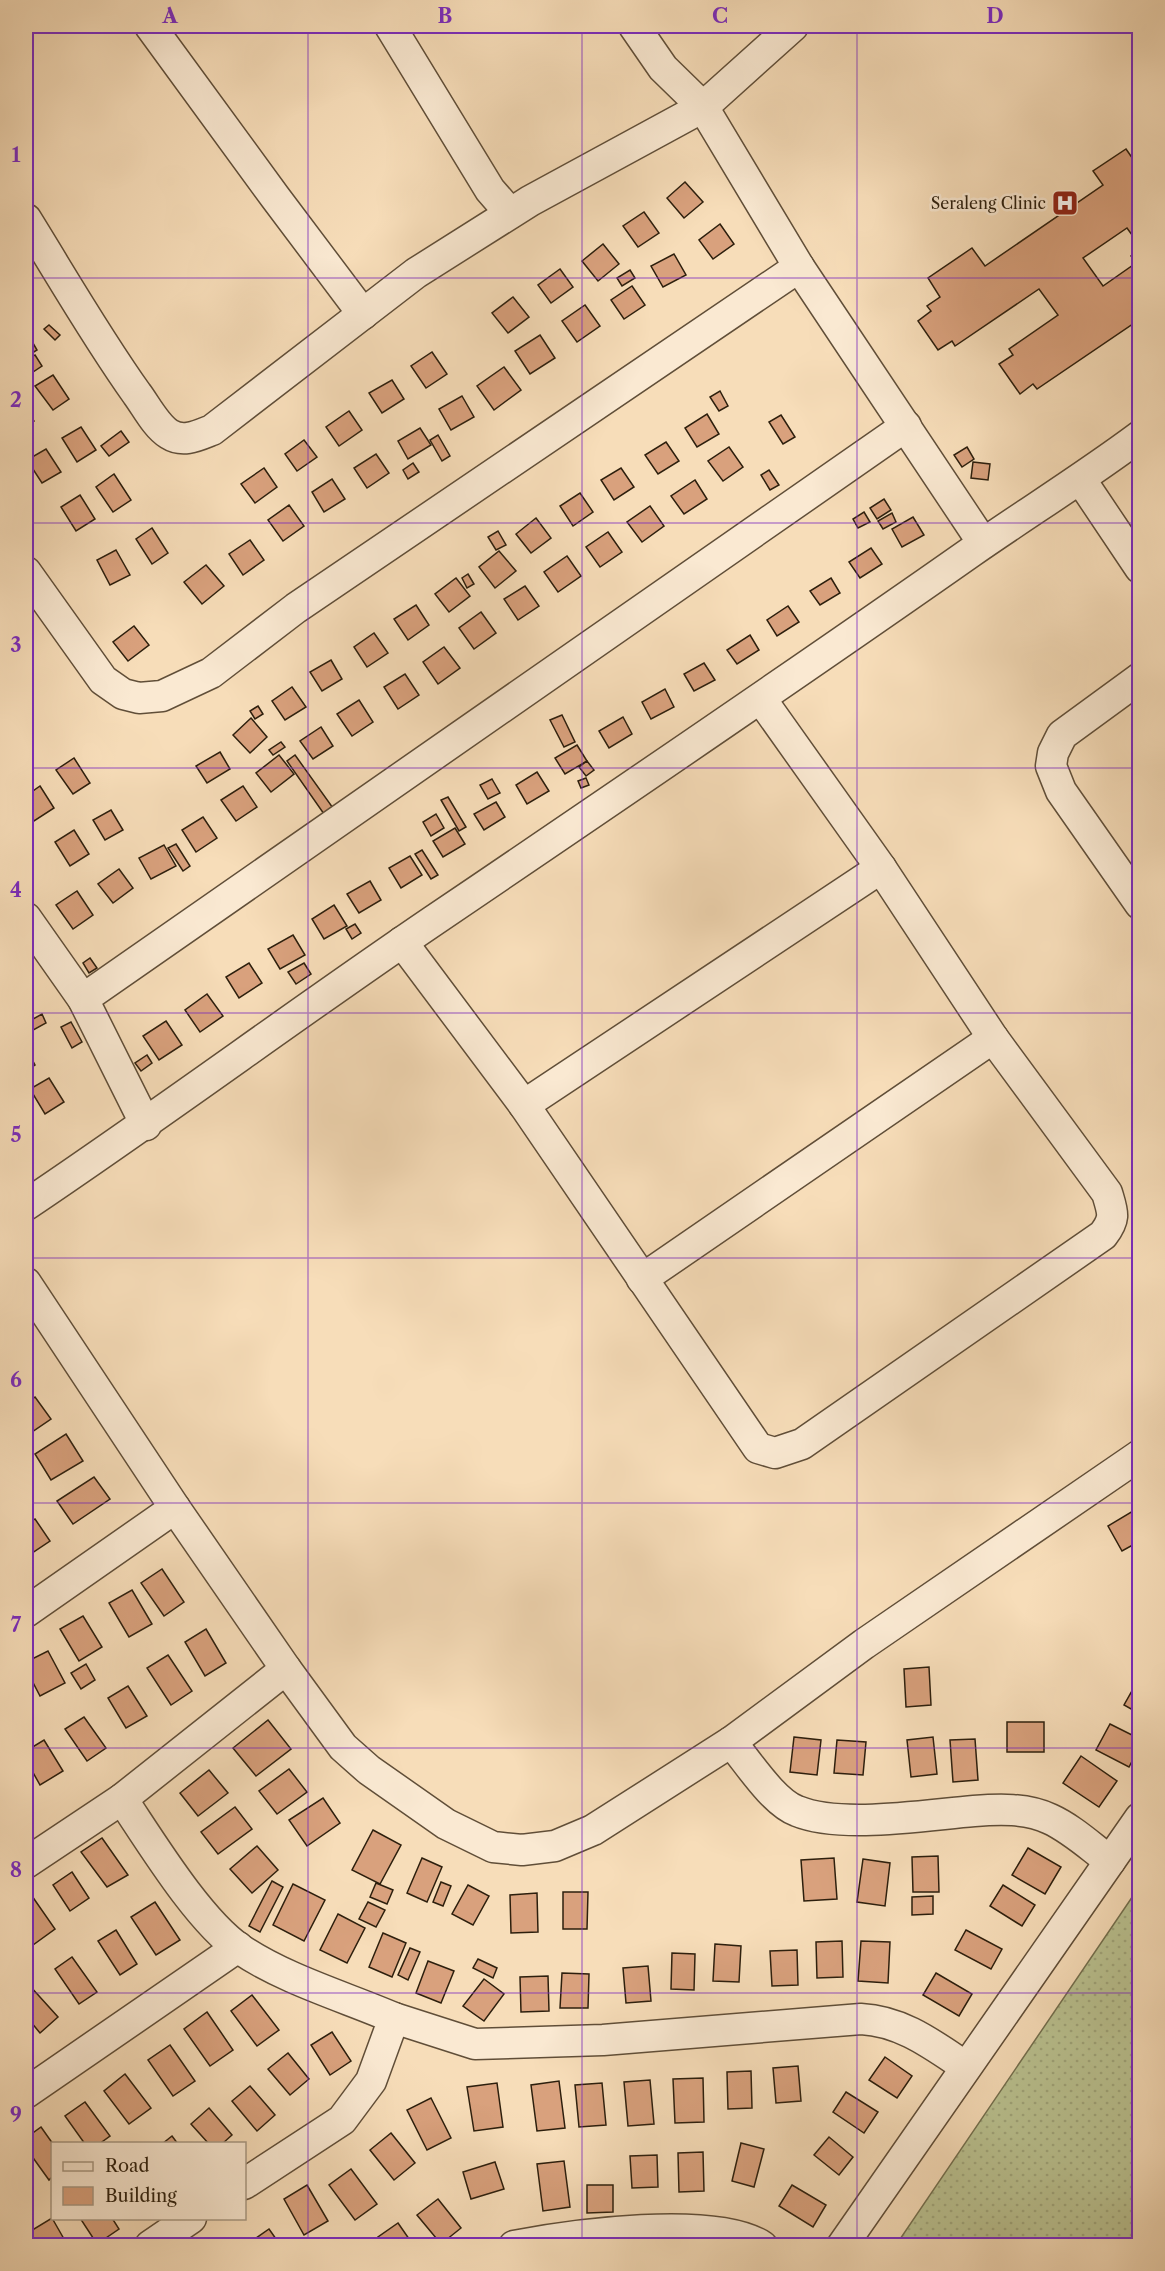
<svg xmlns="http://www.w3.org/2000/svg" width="1165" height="2271" viewBox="0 0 1165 2271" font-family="'Libre Caslon Text',serif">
  <defs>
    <pattern id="grass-dots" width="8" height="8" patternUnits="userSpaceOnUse" patternTransform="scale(1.5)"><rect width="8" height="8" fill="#bac291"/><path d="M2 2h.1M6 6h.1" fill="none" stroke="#a0a67c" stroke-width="1.8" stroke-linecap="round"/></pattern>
  </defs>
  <rect width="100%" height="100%" fill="#f7ddb9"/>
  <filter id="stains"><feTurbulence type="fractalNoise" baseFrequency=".00333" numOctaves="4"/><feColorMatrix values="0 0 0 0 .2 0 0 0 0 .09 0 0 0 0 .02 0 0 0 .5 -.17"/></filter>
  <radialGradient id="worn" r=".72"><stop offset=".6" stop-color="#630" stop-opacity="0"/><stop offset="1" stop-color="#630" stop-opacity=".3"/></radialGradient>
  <!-- grass -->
  <polygon fill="url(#grass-dots)" stroke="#74704f" stroke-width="1.5" points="1139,1887 1139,2245 896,2245"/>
  <!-- building -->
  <g fill="#d9a17d" stroke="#2d1f0d" stroke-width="1.5">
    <polygon points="1126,149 1135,162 1140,159 1140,246 1127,228 1083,258 1103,286 1136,263 1140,268 1140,319 1037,389 1033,384 1020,394 999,364 1013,355 1009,349 1058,315 1039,289 955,346 952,341 938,350 918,321 931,311 927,306 940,297 928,278 972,248 985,266 1103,185 1093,171"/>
    <polygon points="685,182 703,202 684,218 667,198"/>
    <polygon points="644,212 659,233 638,247 623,226"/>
    <polygon points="720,224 734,244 713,259 699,240"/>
    <polygon points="603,244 619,264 598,281 582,261"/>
    <polygon points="1140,250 1140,268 1131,256"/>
    <polygon points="674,254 686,275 663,287 651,266"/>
    <polygon points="560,269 573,287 551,303 538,285"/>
    <polygon points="630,270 635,278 622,286 617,278"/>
    <polygon points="632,286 645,305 624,319 611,300"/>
    <polygon points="513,297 529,317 508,333 492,313"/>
    <polygon points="585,305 600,326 577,342 562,321"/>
    <polygon points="49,325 60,335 55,340 44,329"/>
    <polygon points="26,331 37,350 26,357"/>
    <polygon points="540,335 555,358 530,374 515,351"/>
    <polygon points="432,352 447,374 426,388 411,366"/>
    <polygon points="35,355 42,366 33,372 26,361"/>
    <polygon points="504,367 521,390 494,410 477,386"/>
    <polygon points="53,375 69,399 53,410 35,386"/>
    <polygon points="392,380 404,399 382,413 369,393"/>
    <polygon points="720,391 728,406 719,411 710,397"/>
    <polygon points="462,396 474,417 451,430 439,409"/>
    <polygon points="26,410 34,421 26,426"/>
    <polygon points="349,411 362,430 339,446 326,427"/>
    <polygon points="707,414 719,434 697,447 685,428"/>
    <polygon points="781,415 795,437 783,444 769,422"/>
    <polygon points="81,427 96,450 77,462 62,438"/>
    <polygon points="420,428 431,445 408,459 398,441"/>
    <polygon points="121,431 129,442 109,456 101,446"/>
    <polygon points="438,435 450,456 442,461 430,440"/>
    <polygon points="304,440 317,457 297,471 285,454"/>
    <polygon points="666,442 679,461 658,474 645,455"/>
    <polygon points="729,447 743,467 723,481 708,461"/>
    <polygon points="967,447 974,459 962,467 954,455"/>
    <polygon points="46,449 61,472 42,483 27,460"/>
    <polygon points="376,454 389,473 367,488 354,468"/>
    <polygon points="973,462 990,464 988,480 971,478"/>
    <polygon points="413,463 419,472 408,479 403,470"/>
    <polygon points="264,468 277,487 255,503 241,484"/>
    <polygon points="621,468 634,487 614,500 601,480"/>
    <polygon points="769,470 779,485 770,490 761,475"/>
    <polygon points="114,474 131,500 113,512 96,487"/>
    <polygon points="332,479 345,499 324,512 312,492"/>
    <polygon points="695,480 707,499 684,514 671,496"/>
    <polygon points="580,493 593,512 573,526 560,506"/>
    <polygon points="80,495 95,519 76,531 61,507"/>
    <polygon points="884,499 891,510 877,519 870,508"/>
    <polygon points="289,505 304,526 283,541 268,520"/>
    <polygon points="650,506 664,526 642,542 627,522"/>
    <polygon points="864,512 870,522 858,528 853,519"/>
    <polygon points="892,513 896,522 883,529 878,521"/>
    <polygon points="913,517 924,535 902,547 892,529"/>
    <polygon points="536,518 551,538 531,553 516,534"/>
    <polygon points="152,528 168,553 152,564 136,539"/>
    <polygon points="498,531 506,545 496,550 488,537"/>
    <polygon points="608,532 622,552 600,567 586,547"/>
    <polygon points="250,540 264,560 243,575 229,554"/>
    <polygon points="871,548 882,564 860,578 849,562"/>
    <polygon points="116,550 130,575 110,585 97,560"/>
    <polygon points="499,551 516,571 495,588 479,567"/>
    <polygon points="567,556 581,576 558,592 544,572"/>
    <polygon points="206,565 224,586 202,604 184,582"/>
    <polygon points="468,574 474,584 467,588 462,578"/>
    <polygon points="456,578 470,596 449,612 435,594"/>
    <polygon points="831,578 840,593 820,605 810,591"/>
    <polygon points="525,586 539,606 518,620 504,599"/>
    <polygon points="416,605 429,625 408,640 394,619"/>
    <polygon points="788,606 799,622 777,636 767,620"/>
    <polygon points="481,612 496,633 474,649 459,628"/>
    <polygon points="134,626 149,645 128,661 113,642"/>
    <polygon points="374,633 388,653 367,667 354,647"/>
    <polygon points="750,635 759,650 737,664 727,650"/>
    <polygon points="444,647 460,668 438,684 423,662"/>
    <polygon points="331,660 342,679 322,691 310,672"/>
    <polygon points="704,663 715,680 694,691 684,674"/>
    <polygon points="405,674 419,695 398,709 384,687"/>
    <polygon points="292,687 306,707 285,720 272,701"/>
    <polygon points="665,689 674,707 651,719 642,702"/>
    <polygon points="359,700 373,722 352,736 337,714"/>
    <polygon points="258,706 263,714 255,719 250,711"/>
    <polygon points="562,715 575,742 564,747 550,720"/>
    <polygon points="623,717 632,734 609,748 599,731"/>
    <polygon points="251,718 267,737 250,753 233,735"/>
    <polygon points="321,727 333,746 313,759 300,741"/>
    <polygon points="281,742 285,747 273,755 269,750"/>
    <polygon points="577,745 587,761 565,774 555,758"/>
    <polygon points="220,752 230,769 207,783 196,766"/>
    <polygon points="279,755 294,774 271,792 256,773"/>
    <polygon points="295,755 333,808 324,814 287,761"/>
    <polygon points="74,758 90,783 73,794 56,770"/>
    <polygon points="587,761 594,770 586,776 579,767"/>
    <polygon points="537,772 549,791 527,804 516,785"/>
    <polygon points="586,778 589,785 581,788 578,781"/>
    <polygon points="492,779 500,793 488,799 480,785"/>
    <polygon points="40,786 54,808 34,821 26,809 26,796"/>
    <polygon points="243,786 257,807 236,821 221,800"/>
    <polygon points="448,797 466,827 459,831 441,800"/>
    <polygon points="496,802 505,817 484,830 474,814"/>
    <polygon points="111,810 123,830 105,840 93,820"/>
    <polygon points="436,814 444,828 431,836 423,822"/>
    <polygon points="203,817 217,838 196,852 182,830"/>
    <polygon points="455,828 465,844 443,857 433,841"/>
    <polygon points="74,830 89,854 70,866 55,842"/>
    <polygon points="176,844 190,866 183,871 168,848"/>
    <polygon points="164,845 176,866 151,879 139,858"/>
    <polygon points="422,850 438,875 431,879 415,854"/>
    <polygon points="410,856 422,875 401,888 389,868"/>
    <polygon points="119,869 133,888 113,903 98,884"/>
    <polygon points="370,881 381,900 359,913 347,894"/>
    <polygon points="77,891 93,915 73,929 56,905"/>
    <polygon points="334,905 347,926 324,939 312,919"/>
    <polygon points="355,924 361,933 352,939 346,929"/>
    <polygon points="293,935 305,955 280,969 268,949"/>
    <polygon points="90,958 97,968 89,973 83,963"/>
    <polygon points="249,963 262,983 239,998 226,977"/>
    <polygon points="304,963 311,974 296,984 288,972"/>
    <polygon points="207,994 223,1016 200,1032 185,1010"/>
    <polygon points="42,1014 46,1023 26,1034 26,1023"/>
    <polygon points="166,1021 182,1045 159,1060 143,1036"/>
    <polygon points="71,1022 82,1042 72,1048 61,1027"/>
    <polygon points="26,1048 35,1065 26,1071"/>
    <polygon points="147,1055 152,1063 141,1071 135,1063"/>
    <polygon points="49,1078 64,1102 45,1114 30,1089"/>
    <polygon points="35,1397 51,1419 26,1436 26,1404"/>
    <polygon points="66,1434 83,1461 51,1480 35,1454"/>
    <polygon points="94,1477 110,1499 73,1524 57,1501"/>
    <polygon points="1138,1508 1140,1541 1122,1551 1108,1526"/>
    <polygon points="35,1519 50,1541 26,1557 26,1525"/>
    <polygon points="162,1569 184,1602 164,1616 141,1583"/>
    <polygon points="132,1590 152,1624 129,1637 109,1603"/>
    <polygon points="83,1616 102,1647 79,1661 60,1629"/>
    <polygon points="206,1629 226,1663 205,1676 185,1642"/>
    <polygon points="48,1651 65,1683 40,1696 26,1669 26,1662"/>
    <polygon points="168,1655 192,1691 171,1705 147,1668"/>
    <polygon points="86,1664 95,1680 81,1689 71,1673"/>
    <polygon points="929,1667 931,1705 906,1707 904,1669"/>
    <polygon points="1137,1682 1140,1683 1140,1714 1124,1705"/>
    <polygon points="128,1686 147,1716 126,1728 108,1698"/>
    <polygon points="84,1717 106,1748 87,1761 65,1729"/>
    <polygon points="268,1720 291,1749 256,1776 233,1748"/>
    <rect x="1007" y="1722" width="37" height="30"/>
    <polygon points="1110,1724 1140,1739 1140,1746 1129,1767 1096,1750"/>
    <polygon points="794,1737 821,1740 817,1775 790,1772"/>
    <polygon points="933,1737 937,1774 911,1777 907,1740"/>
    <polygon points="975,1739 978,1780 953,1782 950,1740"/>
    <polygon points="44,1740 63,1771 40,1785 26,1760 26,1751"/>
    <polygon points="837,1740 866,1742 863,1775 834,1773"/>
    <polygon points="1081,1756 1117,1781 1099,1807 1063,1783"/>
    <polygon points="289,1769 307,1792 277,1814 259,1791"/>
    <polygon points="209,1770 228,1793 198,1816 180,1793"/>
    <polygon points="323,1798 340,1823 307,1846 289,1820"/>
    <polygon points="235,1807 252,1829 218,1854 201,1832"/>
    <polygon points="373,1830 401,1845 380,1884 352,1870"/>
    <polygon points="102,1838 128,1875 107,1887 81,1852"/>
    <polygon points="257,1846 278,1870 252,1893 230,1869"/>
    <polygon points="1028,1848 1061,1867 1045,1894 1012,1875"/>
    <polygon points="938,1856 939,1892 913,1892 912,1857"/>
    <polygon points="422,1858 442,1867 427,1902 407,1893"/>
    <polygon points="834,1858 837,1899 804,1901 801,1860"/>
    <polygon points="863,1859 890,1863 885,1906 857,1902"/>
    <polygon points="72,1872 89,1898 70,1911 53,1885"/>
    <polygon points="272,1881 283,1887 260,1932 249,1926"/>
    <polygon points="441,1882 451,1886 443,1906 433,1902"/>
    <polygon points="376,1883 393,1890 387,1904 370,1897"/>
    <polygon points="293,1884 325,1900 304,1941 273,1925"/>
    <polygon points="468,1885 489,1896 473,1925 452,1914"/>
    <polygon points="1003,1885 1035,1905 1022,1926 990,1906"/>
    <polygon points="563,1892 588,1892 587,1929 563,1929"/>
    <polygon points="537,1893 538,1932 511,1933 510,1895"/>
    <polygon points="32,1896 55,1929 33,1945 26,1935 26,1900"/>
    <polygon points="933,1896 933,1914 912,1915 912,1897"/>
    <polygon points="155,1902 180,1940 156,1955 131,1917"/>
    <polygon points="368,1902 385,1910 376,1927 359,1919"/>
    <polygon points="338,1914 365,1928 347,1963 320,1950"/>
    <polygon points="116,1930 137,1964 120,1975 98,1941"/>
    <polygon points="966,1930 1002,1949 991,1969 955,1950"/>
    <polygon points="383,1933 406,1943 392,1977 369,1967"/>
    <polygon points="842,1941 843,1977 817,1978 816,1942"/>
    <polygon points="861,1941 890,1942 888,1983 858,1981"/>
    <polygon points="715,1944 741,1946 739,1982 713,1981"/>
    <polygon points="410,1948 420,1952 408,1980 398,1975"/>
    <polygon points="797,1950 798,1985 772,1986 770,1951"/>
    <polygon points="672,1953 695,1954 694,1990 671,1989"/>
    <polygon points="72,1957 97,1992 79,2004 55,1969"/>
    <polygon points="478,1959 497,1968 493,1978 473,1968"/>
    <polygon points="428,1961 454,1971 441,2003 416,1993"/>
    <polygon points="648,1966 651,2001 626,2003 623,1968"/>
    <polygon points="562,1973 589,1974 588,2008 560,2008"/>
    <polygon points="936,1973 972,1994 959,2016 923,1995"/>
    <polygon points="548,1976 549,2011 521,2012 520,1977"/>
    <polygon points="484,1979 504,1994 484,2021 463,2006"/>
    <polygon points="30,1986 58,2017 40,2033 26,2016 26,1990"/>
    <polygon points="252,1995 279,2030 257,2046 231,2011"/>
    <polygon points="207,2012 233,2050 210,2066 184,2029"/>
    <polygon points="332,2032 351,2061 330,2075 311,2045"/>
    <polygon points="170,2045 195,2081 173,2096 148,2060"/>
    <polygon points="288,2053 309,2079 290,2095 268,2069"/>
    <polygon points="885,2057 912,2076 897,2098 869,2080"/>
    <polygon points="798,2066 801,2101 776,2103 773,2068"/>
    <polygon points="751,2071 752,2108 728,2109 727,2072"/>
    <polygon points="125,2074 151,2108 129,2124 104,2091"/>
    <polygon points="703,2078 704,2122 675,2123 673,2079"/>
    <polygon points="650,2080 654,2124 628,2126 624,2082"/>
    <polygon points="559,2081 565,2128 537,2131 531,2085"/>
    <polygon points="497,2083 503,2127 474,2131 467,2087"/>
    <polygon points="602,2083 606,2125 579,2127 575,2085"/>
    <polygon points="250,2086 275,2115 257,2131 232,2101"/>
    <polygon points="846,2092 878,2112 864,2133 833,2112"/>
    <polygon points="431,2098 451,2138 427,2150 407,2110"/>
    <polygon points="85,2102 110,2136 99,2144 85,2144 65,2116"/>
    <polygon points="209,2108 232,2135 222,2144 209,2144 191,2124"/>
    <polygon points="41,2127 53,2144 52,2177 49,2180 26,2148 26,2138"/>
    <polygon points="391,2133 415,2163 394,2180 370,2150"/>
    <polygon points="172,2136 178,2144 162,2144"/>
    <polygon points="829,2137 853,2157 839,2175 814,2155"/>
    <polygon points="741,2143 764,2149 754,2187 732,2181"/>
    <polygon points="703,2152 704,2191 679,2192 678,2153"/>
    <polygon points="657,2155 658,2187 632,2188 630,2156"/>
    <polygon points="564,2161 570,2207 543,2211 537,2164"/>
    <polygon points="495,2162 504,2189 471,2199 463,2172"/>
    <polygon points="351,2169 377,2204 355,2220 329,2185"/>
    <polygon points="307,2185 328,2221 304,2235 284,2199"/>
    <polygon points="587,2185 613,2185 613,2212 587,2213"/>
    <polygon points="792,2185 826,2205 813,2227 779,2206"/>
    <polygon points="438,2199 461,2228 441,2244 417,2215"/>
    <polygon points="52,2218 68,2246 37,2246 29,2232"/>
    <polygon points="80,2218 112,2218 119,2229 97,2244"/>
    <polygon points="398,2223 414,2246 384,2246 378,2237"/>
    <polygon points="269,2229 281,2246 250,2246 249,2243"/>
  </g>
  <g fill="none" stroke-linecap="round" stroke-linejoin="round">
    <defs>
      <g id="minor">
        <polyline points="150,26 275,197 363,314"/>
        <polyline points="390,26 490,190 510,213"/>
        <polyline points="634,26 663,68 703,107 799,267 983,543"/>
        <path d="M26,219C62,277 97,338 137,394C146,406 156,426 169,434C183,443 197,436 212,430L416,273L530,201L703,107L793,26"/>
        <polyline points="1081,480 1140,568"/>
        <polyline points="26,572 103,680 123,694 139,698 162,696 211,673 296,608 799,267"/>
        <polyline points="1140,678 1062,735 1053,753 1051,766 1061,791 1140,904"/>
        <polyline points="26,918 83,999 146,1125"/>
        <path d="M402,942L524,1105L758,1448L775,1453L802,1444L1103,1235C1116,1218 1113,1213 1107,1193L993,1038L881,868L761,699"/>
        <polyline points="83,999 906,426"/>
        <polyline points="524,1105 881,868"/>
        <path d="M26,1205C163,1113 296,1014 433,921C613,799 793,677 971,552C1027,513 1085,477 1140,436"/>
        <polyline points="642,1279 993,1038"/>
        <polyline points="26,1283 175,1508 286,1669 343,1747 369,1770 446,1824 493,1847 522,1850 555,1846 593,1830 731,1742 864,1644 1140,1455"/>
        <polyline points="26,1612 175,1508"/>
        <path d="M731,1742C748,1762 773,1802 797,1811C841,1829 925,1815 974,1811C999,1809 1027,1808 1050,1819C1072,1829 1091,1847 1110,1861"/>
        <path d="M122,1799C151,1842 198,1920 240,1949C284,1979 345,1997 394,2018L371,2081L342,2120L244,2184"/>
        <polyline points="26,1863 122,1799 286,1669"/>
        <path d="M394,2018L475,2044L603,2040L861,2019C902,2021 933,2045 966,2067"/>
        <polyline points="26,2093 238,1947"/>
        <polyline points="150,2246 191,2218"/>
        <path d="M514,2246C571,2235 714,2215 762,2246"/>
        <polyline points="842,2246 1140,1818"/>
      </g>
    </defs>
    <!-- minor casing -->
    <use href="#minor" stroke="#604e38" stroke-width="33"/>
    <!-- minor -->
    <use href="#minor" stroke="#fae9d2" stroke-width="30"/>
  </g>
  <!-- grid -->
  <path fill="none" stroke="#7b2cbf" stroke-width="1.5" stroke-opacity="0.55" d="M308,26V2246M582,26V2246M857,26V2246M26,278H1140M26,523H1140M26,768H1140M26,1013H1140M26,1258H1140M26,1503H1140M26,1748H1140M26,1993H1140"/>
  <!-- icons -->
  <defs>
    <symbol id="hospital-square" viewBox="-11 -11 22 22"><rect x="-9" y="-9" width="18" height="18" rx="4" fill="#8f2418" stroke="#fae9d2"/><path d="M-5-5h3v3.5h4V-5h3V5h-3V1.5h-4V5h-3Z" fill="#fff"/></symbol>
  </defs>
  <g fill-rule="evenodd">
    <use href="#hospital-square" x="1050" y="188" width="30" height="30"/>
  </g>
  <g text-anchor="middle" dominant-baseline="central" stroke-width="5" stroke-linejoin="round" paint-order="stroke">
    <!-- poi labels -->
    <g font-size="16" fill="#2d1f0d" stroke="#fae9d2" text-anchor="end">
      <text x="1046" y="203">Seraleng Clinic</text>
    </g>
  </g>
  <!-- margin -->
  <rect width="1165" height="2271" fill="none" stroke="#f7ddb9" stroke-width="66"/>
  <!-- legend -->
  <rect x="51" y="2142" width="195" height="78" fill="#fae9d2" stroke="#a89883" stroke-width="1.5"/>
  <rect x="63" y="2162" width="30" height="9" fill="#fae9d2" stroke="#a89883" stroke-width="1.5"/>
  <text x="105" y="2172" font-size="18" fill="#2d1f0d">Road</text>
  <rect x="63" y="2187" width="30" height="18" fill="#d9a17d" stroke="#a89883" stroke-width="1.5"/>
  <text x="105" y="2202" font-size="18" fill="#2d1f0d">Building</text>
  <rect x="33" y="33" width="1099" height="2205" fill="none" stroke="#7b2cbf" stroke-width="2"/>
  <g font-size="20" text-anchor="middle" font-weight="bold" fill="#7b2cbf">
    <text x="170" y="23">A</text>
    <text x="445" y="23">B</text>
    <text x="720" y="23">C</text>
    <text x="995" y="23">D</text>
    <text x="16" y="162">1</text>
    <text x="16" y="407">2</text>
    <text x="16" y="652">3</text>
    <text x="16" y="897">4</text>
    <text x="16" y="1142">5</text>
    <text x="16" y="1387">6</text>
    <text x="16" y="1632">7</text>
    <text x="16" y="1877">8</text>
    <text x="16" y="2122">9</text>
  </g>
  <rect width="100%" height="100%" filter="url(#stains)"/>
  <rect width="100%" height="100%" fill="url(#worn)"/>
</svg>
